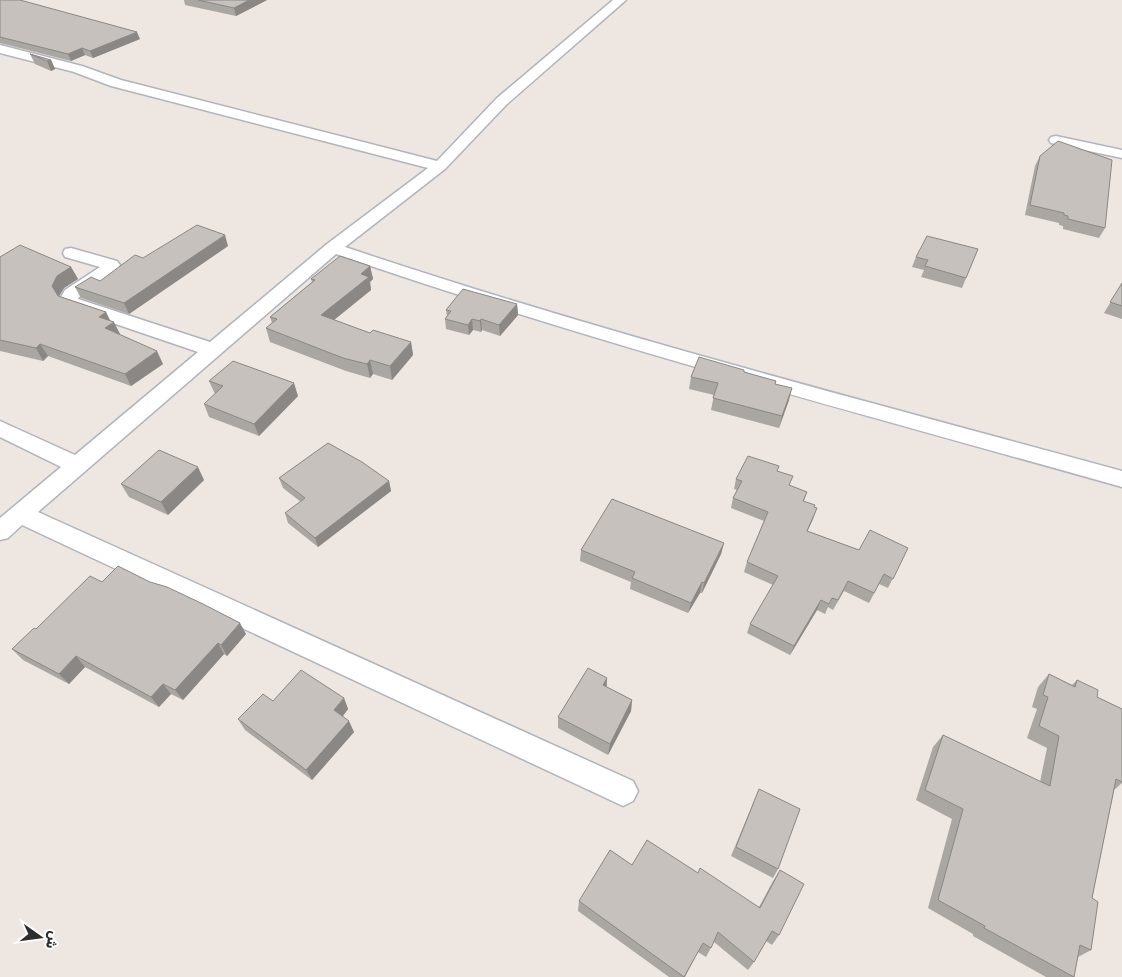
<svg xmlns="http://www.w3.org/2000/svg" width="1122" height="977" viewBox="0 0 1122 977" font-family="Rubik,Vazirmatn,sans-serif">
  <rect width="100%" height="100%" fill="#ede6e1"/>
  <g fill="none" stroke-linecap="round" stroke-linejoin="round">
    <defs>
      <g id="minor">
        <path d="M613,0H626L507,104L445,169L345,247C601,333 862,400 1122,471V487C859,413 594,343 336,254L38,512L633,781L638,791L633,801L623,806L22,525L8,538L0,540V518L61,467L0,437V421L75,455L198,352L66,307L60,299L65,290L100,267L65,257L63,253L65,249L71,248L117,261L120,265L116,272L79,297L78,299L210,342L327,244L428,168L111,86L74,72L0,53V45L82,66L121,80L437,161L497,98Z"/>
        <polygon points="1056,136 1122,150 1122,158 1051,143 1049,140 1051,137"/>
      </g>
    </defs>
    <!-- minor casing -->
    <use href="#minor" stroke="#b1b4bc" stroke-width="3"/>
    <!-- minor -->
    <use href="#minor" fill="#fff" fill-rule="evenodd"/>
  </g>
  <!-- wall -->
  <g fill="#aaa6a2">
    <polygon points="0,0 140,39 93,58 85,55 71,61 0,43 0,44"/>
    <polygon points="184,0 267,0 236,16 185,5"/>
    <polygon points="30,54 51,60 55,69 51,71 35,64"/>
    <polygon points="1040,156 1105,228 1099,238 1063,229 1063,226 1059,225 1059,223 1025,215 1035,166"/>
    <polygon points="228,246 129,314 81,298 75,287 100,281 143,258"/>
    <polygon points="978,249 962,288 921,277 924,270 912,267 916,257"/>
    <polygon points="0,257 71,267 78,279 64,288 59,296 106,312 110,321 120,334 119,335 163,364 131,386 48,356 43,361 0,351"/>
    <polygon points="370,266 373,279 370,282 371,290 334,320 370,333 411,342 413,355 392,380 373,374 370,378 346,371 270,342 266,328 272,323 270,317 312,282 311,279"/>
    <polygon points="1122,283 1122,319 1104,313"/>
    <polygon points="517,304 518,315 500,336 482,330 481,332 473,330 469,335 446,329 445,319 447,316 446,310"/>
    <polygon points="744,372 776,381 775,384 789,400 779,428 711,410 714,395 689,389 691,377"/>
    <polygon points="209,381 298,396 259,436 209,417 204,404 215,394"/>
    <polygon points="779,466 777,471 790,486 807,492 804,501 814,507 813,519 807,531 859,550 908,548 888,588 879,584 869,603 844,591 833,610 828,607 825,614 817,610 790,655 747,633 750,624 773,585 744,572 747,562 764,521 731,508 733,498 737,490 734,489 736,479"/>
    <polygon points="279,478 389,481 391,491 318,547 288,523 285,513 301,502 283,488"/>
    <polygon points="204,480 168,515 129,497 121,484"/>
    <polygon points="724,543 721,554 702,593 700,593 688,613 630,589 631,582 580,561 581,550"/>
    <polygon points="102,582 246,634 227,656 224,654 183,700 171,694 159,707 85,667 69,684 23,660 12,649 36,629"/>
    <polygon points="1049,674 1072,685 1077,680 1097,697 1122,709 1122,783 1114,790 1092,898 1091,950 1078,957 1074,977 1046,977 973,936 973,934 928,908 952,819 916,800 933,747 943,735 1040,782 1047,748 1027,738 1037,709 1032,707 1038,687"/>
    <polygon points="607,678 607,687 632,700 631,711 608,755 558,728 558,717"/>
    <polygon points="344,698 348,709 343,716 354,732 312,780 245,730 238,719 273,701"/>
    <polygon points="759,789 778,869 773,878 731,856"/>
    <polygon points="632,865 698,873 759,907 773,881 780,870 779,935 772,945 766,941 754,962 748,970 714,942 706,957 698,952 685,977 669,977 578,911 579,901"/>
  </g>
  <!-- shaded-wall -->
  <g fill="#8b8784">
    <polygon points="249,0 267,0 236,16 234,8"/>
    <polygon points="137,32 140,39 93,58 90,51"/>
    <polygon points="82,48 85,55 71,61 68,54"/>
    <polygon points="51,60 55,69 51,71 47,61"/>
    <polygon points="225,235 228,246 129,314 124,303"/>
    <polygon points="370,266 373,279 370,282 371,290 324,328 321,315 361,274"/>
    <polygon points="71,267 78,279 64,288 58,298 52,286 57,276"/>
    <polygon points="517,304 518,315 500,336 499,325"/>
    <polygon points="106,312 112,324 114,322 120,334 112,341 99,317"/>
    <polygon points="472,319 473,330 469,335 468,325"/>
    <polygon points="481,319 482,330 481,332 480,321"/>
    <polygon points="411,342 413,355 392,380 390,366"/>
    <polygon points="40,344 48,356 43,361 36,348"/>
    <polygon points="157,351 163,364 131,386 125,374"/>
    <polygon points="370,360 373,374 370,378 367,364"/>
    <polygon points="294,383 298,396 259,436 254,424"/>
    <polygon points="792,388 789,400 779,428 782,416"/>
    <polygon points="198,467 204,480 168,515 161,502"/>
    <polygon points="389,481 391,491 318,547 315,538"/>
    <polygon points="817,508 813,519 803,541 807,531"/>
    <polygon points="724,543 721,554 702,593 704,583"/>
    <polygon points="702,582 700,593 688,613 691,603"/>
    <polygon points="821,600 817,610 790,655 794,646"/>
    <polygon points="240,623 246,634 227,656 221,645"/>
    <polygon points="218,643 224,654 183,700 175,690"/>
    <polygon points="76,656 85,667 69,684 59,674"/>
    <polygon points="607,678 606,690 603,685"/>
    <polygon points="163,684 171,694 159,707 151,697"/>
    <polygon points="344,698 348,709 339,721 334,710"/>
    <polygon points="632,700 631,711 608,755 610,744"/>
    <polygon points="349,721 354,732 312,780 306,770"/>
  </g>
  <!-- building -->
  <g fill="#c6c1bc" stroke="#8b8784">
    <polygon points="0,0 20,0 137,32 90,51 82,48 68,54 0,37"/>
    <polygon points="198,0 249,0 234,8"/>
    <polygon points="30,54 51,60 47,61"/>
    <polygon points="1058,141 1112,160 1105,228 1068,219 1068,216 1064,215 1064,213 1030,205 1040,156"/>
    <polygon points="197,225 225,235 124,303 75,287 91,277 100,281 135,255 143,258"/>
    <polygon points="927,236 978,249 966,278 925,266 928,260 916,257"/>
    <polygon points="20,245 71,267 57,276 52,286 58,296 106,312 99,317 114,322 105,328 157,351 125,374 40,344 36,348 0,340 0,257"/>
    <polygon points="340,256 370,266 361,274 369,277 321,315 370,333 373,330 411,342 390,366 370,360 367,364 343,358 266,328 277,319 270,317 315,280 311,279"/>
    <polygon points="1122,283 1122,306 1110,302"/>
    <polygon points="463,289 517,304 499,325 481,319 480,321 472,319 468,325 445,319 451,311 446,310"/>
    <polygon points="699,357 744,370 744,372 776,381 775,384 792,388 782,416 713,398 718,383 691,377"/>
    <polygon points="233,361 294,383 254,424 204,404 223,386 209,381"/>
    <polygon points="328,443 362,462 389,481 315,538 285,513 305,498 279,478"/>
    <polygon points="159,450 198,467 161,502 121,484"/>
    <polygon points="748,456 779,466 777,471 793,476 789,485 807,492 803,501 815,505 814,507 817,508 807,531 859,550 870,530 908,548 893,579 884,574 874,593 848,581 838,600 832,598 829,604 821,600 794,646 750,624 778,576 747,562 768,512 733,498 742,481 736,479"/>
    <polygon points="612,499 724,543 704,583 702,582 691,603 632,578 635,572 581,550"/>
    <polygon points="118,566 150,582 167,587 203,604 240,623 221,645 218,643 175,690 163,684 151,697 76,656 59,674 12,649 34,628 36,629 90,576 102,582"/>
    <polygon points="588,668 607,678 603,685 632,700 610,744 558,717"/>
    <polygon points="301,670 344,698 334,710 349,721 306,770 238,719 263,694 273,701"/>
    <polygon points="1049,674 1075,687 1077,680 1098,690 1097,697 1122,709 1122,782 1116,779 1092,898 1098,902 1091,950 1080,945 1074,977 984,928 985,926 938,900 963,809 925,790 943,735 1050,786 1059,736 1039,726 1048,697 1043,695"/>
    <polygon points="759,789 800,809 778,869 736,847"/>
    <polygon points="647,840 698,873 700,868 760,908 780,870 804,884 779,935 772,931 754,962 718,932 711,948 703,943 684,977 579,901 610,850 632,865"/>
  </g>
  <!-- north arrow -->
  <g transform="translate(40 937) rotate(104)" stroke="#ffffff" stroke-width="4" paint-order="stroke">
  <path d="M0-4L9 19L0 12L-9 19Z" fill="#2d2d2d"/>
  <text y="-8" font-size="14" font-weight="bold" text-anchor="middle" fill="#2d2d2d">ش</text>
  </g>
</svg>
